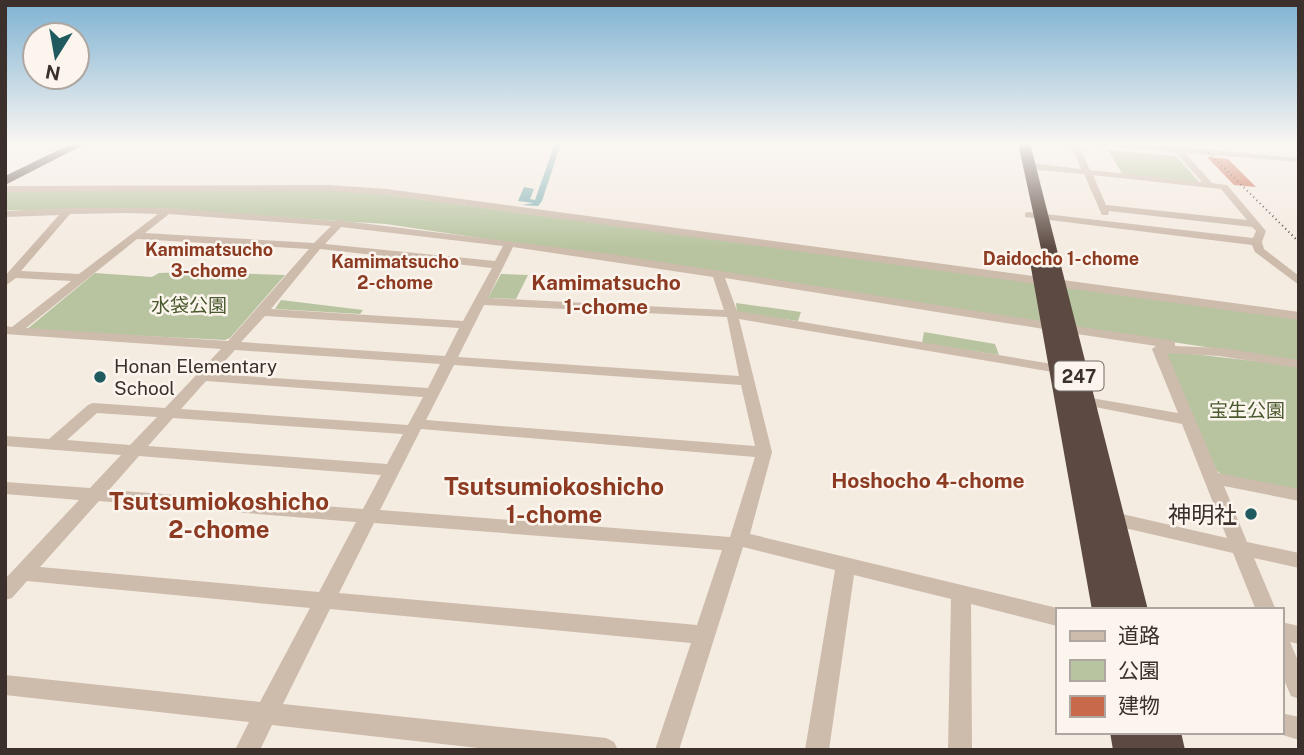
<svg xmlns="http://www.w3.org/2000/svg" width="1304" height="755" viewBox="0 0 1304 755" font-family="'Public Sans','Noto Sans JP',sans-serif">
  <rect width="100%" height="100%" fill="#f4ebe1"/>
  <!-- green -->
  <g fill="#b8c4a0">
    <polygon points="1108,150 1176,156 1199,182 1123,175"/>
    <polygon points="5,191 359,191 1299,318 1299,361 386,224 171,210 5,210"/>
    <polygon points="190,272 285,275 230,338 225,340 26,330 95,273 152,277 159,273"/>
    <polygon points="501,274 528,275 516,299 488,298"/>
    <polygon points="281,300 363,310 360,314 275,309"/>
    <polygon points="736,303 801,312 798,321 737,313"/>
    <polygon points="924,332 995,344 999,355 922,343"/>
    <polygon points="1165,351 1299,366 1299,492 1224,477 1216,470"/>
  </g>
  <!-- water -->
  <polygon fill="#7fb0b2" points="555,143 561,143 542,201 538,206 522,205 534,203 518,201 524,187 534,189 530,199 535,200"/>
  <!-- building -->
  <polygon fill="#c8694b" points="1207,157 1228,159 1256,187 1234,185"/>
  <g fill="none" stroke-linecap="round" stroke-linejoin="round">
    <!-- minor -->
    <g fill="#cdbbac" fill-rule="evenodd">
      <path d="M1070,143H1078L1090,170L1202,182L1175,152L1095,145L1091,143L1177,147L1299,158V162L1185,153L1212,183L1227,185L1266,231L1262,242L1264,249L1299,276V285L1255,252L1252,245L1025,217V213L1028,212L1253,238L1256,231L1252,227L1109,211L1108,215H1102L1084,174L1029,169L1025,166L1029,163L1081,169ZM1093,175L1221,189L1247,220L1106,205Z"/>
      <polygon points="329,185 387,189 1299,312 1299,320 387,195 329,191 5,192 5,186"/>
      <path d="M68,208H169L336,221L340,219L345,221L611,254L1054,323L1056,326L1050,330L725,278L737,311L1064,366L1066,369L1064,372L1059,373L739,319L772,452L750,534L1057,608L1061,610H1057V626L971,604L972,750H948L951,599L854,575L829,750H805L835,570L743,547L679,750H655L691,643L330,609L283,704L606,738L614,742L618,750H496L272,725L260,750H235L249,722L5,695V675L260,702L310,608L27,581L12,598L5,600V579L79,500L5,494V482L90,488L121,455L5,446V436L49,439L88,405L93,403L165,408L221,349L5,334V326L12,327L71,281L16,278L5,286V276L59,215L5,217V211ZM128,213L158,214L79,274L21,271L70,214ZM169,214L331,226L314,243L145,233ZM341,227L503,246L495,261L325,244ZM137,239L309,249L228,341L26,328ZM513,247L713,277L724,310L488,298ZM320,249L492,268L463,321L271,309ZM484,305L727,317L739,376L458,357ZM265,316L459,328L445,356L241,342ZM235,350L440,364L428,388L213,374ZM454,365L741,385L755,446L426,420ZM206,381L423,397L408,425L181,409ZM97,413L157,417L130,445L67,440ZM173,418L403,434L387,464L148,446ZM421,429L755,457L730,537L380,510ZM139,456L381,475L363,509L109,490ZM99,501L356,522L319,592L40,567ZM374,523L722,550L697,625L339,593Z"/>
      <polygon points="1068,325 1170,340 1175,341 1175,346 1223,348 1299,360 1299,368 1219,356 1167,353 1218,473 1299,489 1299,501 1224,486 1247,542 1299,553 1299,568 1254,558 1276,610 1256,610 1233,553 1103,523 1100,518 1103,513 1109,511 1227,538 1182,424 1085,405 1078,401 1085,397 1178,413 1152,349 1156,346 1064,332 1062,329"/>
      <polygon points="1281,622 1299,626 1299,644 1290,642 1299,663 1299,699 1291,696 1281,673"/>
      <polygon points="1281,713 1299,717 1299,740 1273,732 1281,732"/>
    </g>
    <!-- highway -->
    <g fill="#5c4a42" fill-rule="evenodd">
      <polygon points="73,143 87,143 5,185 5,176"/>
      <polygon points="1018,143 1030,143 1148,610 1092,610 1030,262 1032,259 1043,258"/>
      <polygon points="1110,732 1181,732 1185,750 1149,750 1148,747 1149,750 1113,750"/>
    </g>
    <!-- rail -->
    <polyline stroke="#3b302b" stroke-width="2" stroke-dasharray="1 3.5" stroke-linecap="butt" points="1199,143 1299,242"/>
  </g>
  <!-- sky -->
  <linearGradient id="sky" x2="0" y2="1"><stop stop-color="#7eb2d2"/><stop offset="0.58" stop-color="#faf6f2"/><stop offset="1" stop-color="#faf6f2" stop-opacity="0"/></linearGradient>
  <rect width="1304" height="248" fill="url(#sky)"/>
  <!-- markers -->
  <g fill="#1f5a5e" stroke="#fbf5ee" stroke-width="2.5">
    <circle cx="100" cy="377" r="7"/>
    <circle cx="1251" cy="514" r="7"/>
  </g>
  <g text-anchor="middle" dominant-baseline="central" stroke-width="5" stroke-linejoin="round" paint-order="stroke">
    <!-- far-neighbourhood labels -->
    <g font-size="18" font-weight="bold" fill="#8c3b22" stroke="#fbf5ee">
      <text x="209" y="249">Kamimatsucho<tspan x="209" dy="21">3-chome</tspan></text>
      <text x="1061" y="258">Daidocho 1-chome</text>
      <text x="395" y="261">Kamimatsucho<tspan x="395" dy="21">2-chome</tspan></text>
    </g>
    <!-- shield labels -->
    <rect fill="#fbf5ee" stroke="#756b66" stroke-width="2" x="1054.5" y="361.5" width="49" height="29" rx="5"/>
    <g font-size="18" font-weight="bold" fill="#3b302b">
      <text x="1079" y="376">247</text>
    </g>
    <!-- park labels -->
    <g font-size="19" fill="#4a5a2e" stroke="#fbf5ee">
      <text x="189" y="305">水袋公園</text>
      <text x="1247" y="410">宝生公園</text>
    </g>
    <!-- poi labels -->
    <g font-size="19" fill="#3b302b" stroke="#fbf5ee" text-anchor="start">
      <text x="114" y="366">Honan Elementary<tspan x="114" dy="22">School</tspan></text>
    </g>
    <!-- neighbourhood labels -->
    <g font-size="21" font-weight="bold" fill="#8c3b22" stroke="#fbf5ee">
      <text x="606" y="282">Kamimatsucho<tspan x="606" dy="24">1-chome</tspan></text>
      <text x="928" y="480">Hoshocho 4-chome</text>
    </g>
    <!-- near-poi labels -->
    <g font-size="23" fill="#3b302b" stroke="#fbf5ee" text-anchor="end">
      <text x="1237" y="514">神明社</text>
    </g>
    <!-- near-neighbourhood labels -->
    <g font-size="24" font-weight="bold" fill="#8c3b22" stroke="#fbf5ee">
      <text x="554" y="486">Tsutsumiokoshicho<tspan x="554" dy="28">1-chome</tspan></text>
      <text x="219" y="501">Tsutsumiokoshicho<tspan x="219" dy="28">2-chome</tspan></text>
    </g>
  </g>
  <!-- border -->
  <rect width="1304" height="755" fill="none" stroke="#3b302b" stroke-width="14"/>
  <!-- legend -->
  <rect x="1056" y="608" width="228" height="126" fill="#fbf5ee" stroke="#aea6a0" stroke-width="2"/>
  <rect x="1070" y="631" width="35" height="10" fill="#cdbbac" stroke="#aea6a0" stroke-width="2"/>
  <text x="1118" y="643" font-size="21" fill="#3b302b">道路</text>
  <rect x="1070" y="660" width="35" height="21" fill="#b8c4a0" stroke="#aea6a0" stroke-width="2"/>
  <text x="1118" y="678" font-size="21" fill="#3b302b">公園</text>
  <rect x="1070" y="696" width="35" height="21" fill="#c8694b" stroke="#aea6a0" stroke-width="2"/>
  <text x="1118" y="713" font-size="21" fill="#3b302b">建物</text>
  <!-- north arrow -->
  <g transform="translate(56 56) rotate(191)"><circle r="33" fill="#fbf5ee" stroke="#aea6a0" stroke-width="2"/>
  <path d="M0-5L12 26L0 18L-12 26Z" fill="#1f5a5e"/>
  <text y="-10" font-size="19" font-weight="bold" text-anchor="middle" fill="#3b302b">N</text>
  </g>
</svg>
